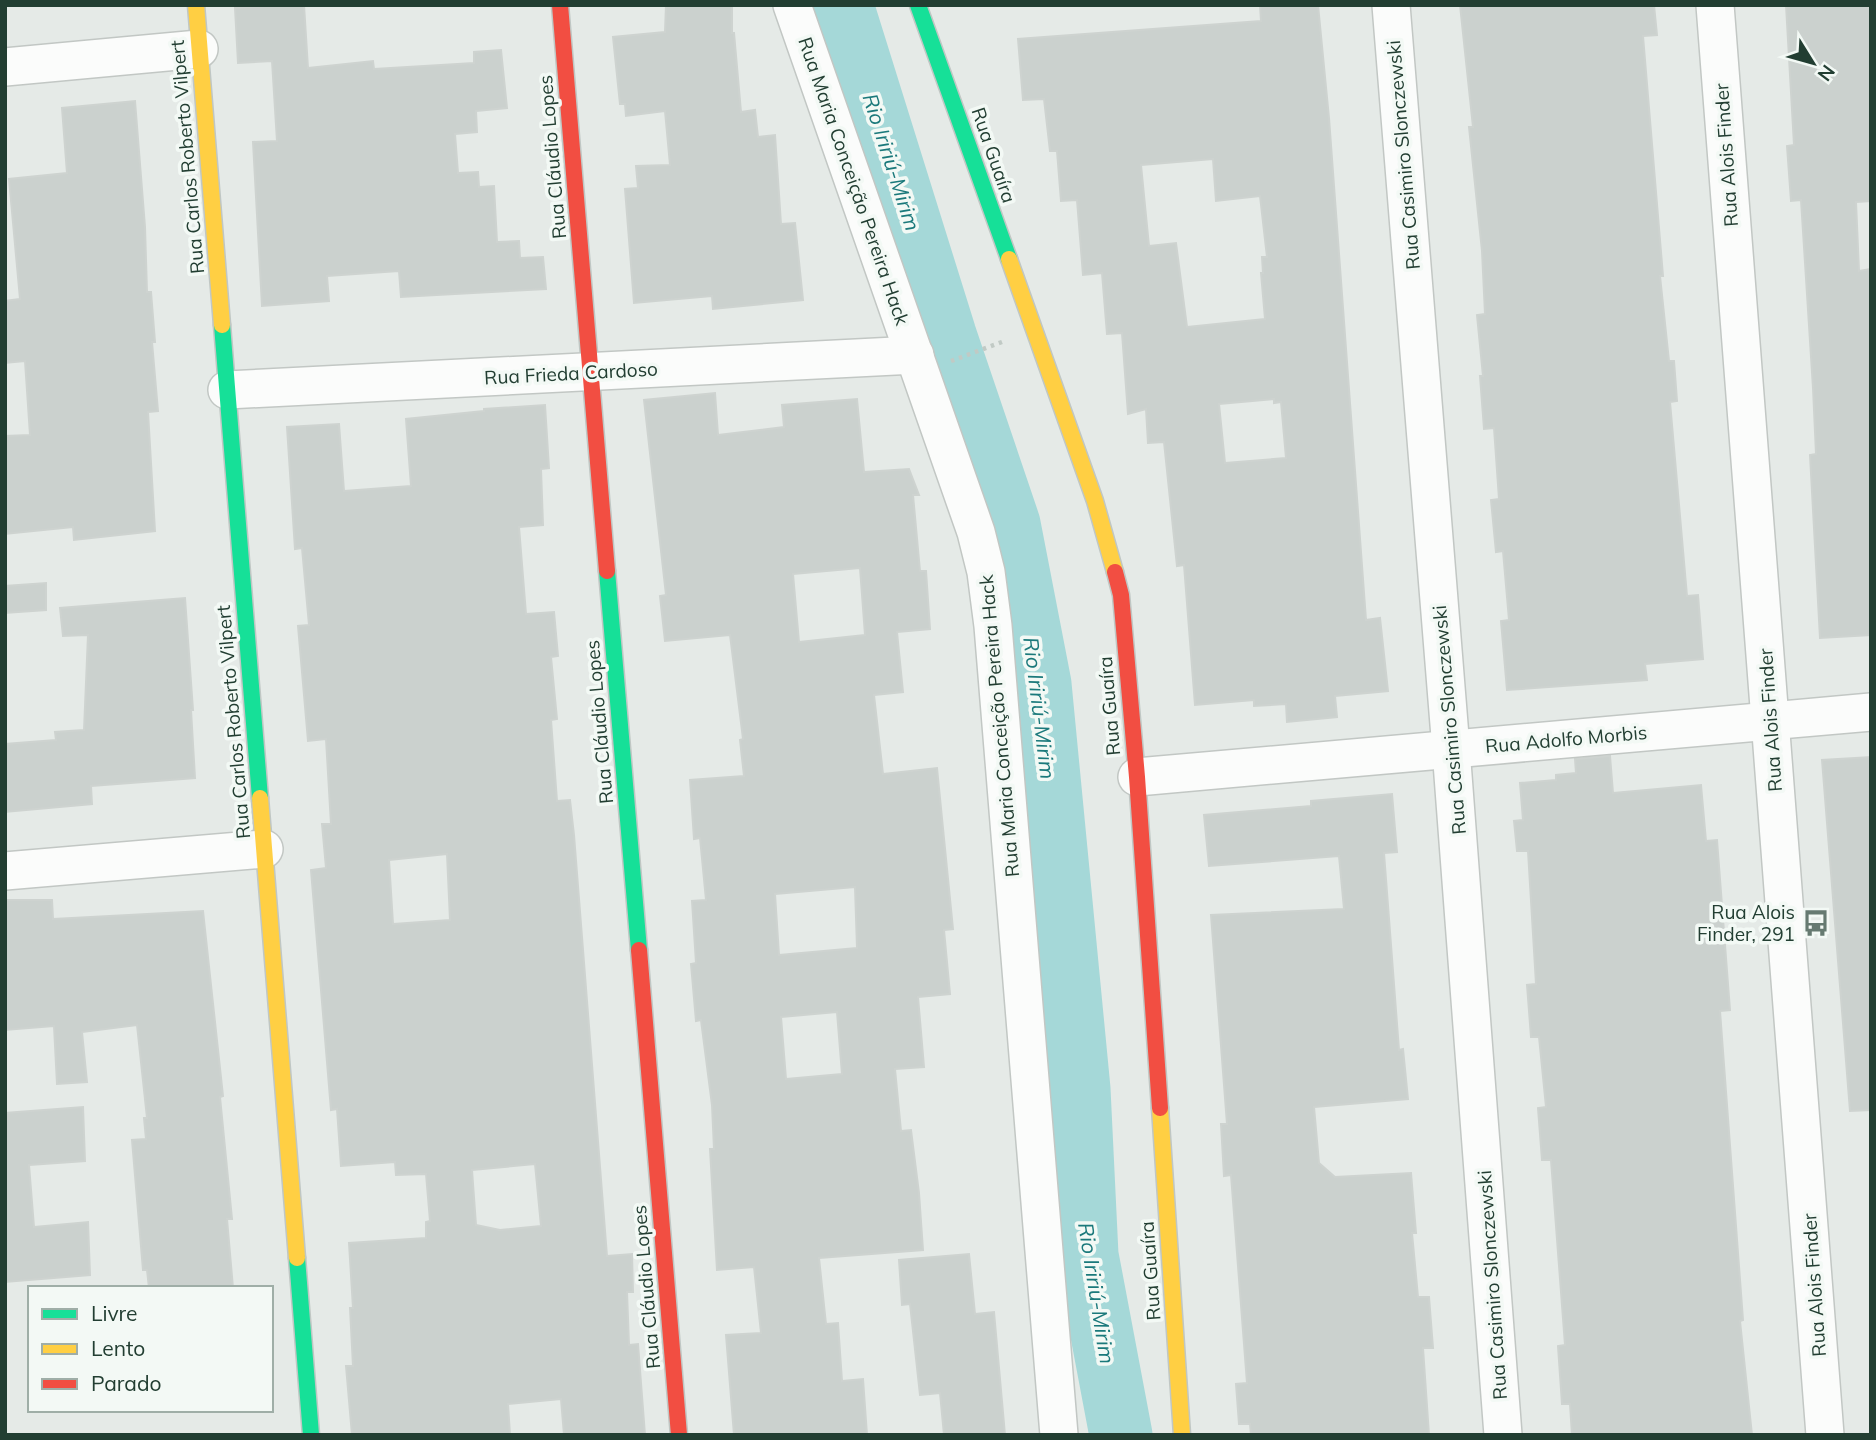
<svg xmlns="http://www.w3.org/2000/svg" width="1876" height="1440" viewBox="0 0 1876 1440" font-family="Mulish,sans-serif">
  <rect width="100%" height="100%" fill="#e5eae7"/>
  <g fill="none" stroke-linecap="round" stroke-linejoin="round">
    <!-- river -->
    <polyline stroke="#a5d8d8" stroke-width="63" points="842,5 945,335 1009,524 1040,684 1079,1089 1087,1255 1121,1435"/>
  </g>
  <!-- building -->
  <g fill="#cbd1ce" stroke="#ced3d0" stroke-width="2" fill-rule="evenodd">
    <polygon points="277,5 304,5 308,68 373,61 374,69 474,63 474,52 501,50 507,108 476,111 477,132 455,134 458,173 478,172 479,187 494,186 497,242 519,241 520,258 543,257 546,289 401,297 399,271 327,276 329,301 262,306 253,142 277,141 272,61 238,63 235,8"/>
    <polygon points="666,5 732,5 732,33 734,33 741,112 755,110 758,137 775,135 781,224 795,223 803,300 713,309 712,296 634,303 625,189 638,188 636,166 670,165 665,111 626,116 625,104 620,104 613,37 665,32"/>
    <path d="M1260,5H1318L1329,118L1366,620L1380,618L1388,691L1335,696L1337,717L1287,722L1286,704L1254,706V700L1195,705L1184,565L1177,566L1164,442L1148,443L1146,409L1128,414L1122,333L1107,334L1102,273L1083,275L1077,200L1061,201L1057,151H1050L1044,99L1023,100L1018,39L1261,21ZM1213,159L1216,201L1260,196L1267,257H1262L1263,273H1261L1265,319L1187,327L1176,243L1149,246L1141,165ZM1274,399V403L1281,402L1286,458L1225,463L1219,404Z"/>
    <polygon points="1460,5 1654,5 1657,35 1643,36 1663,276 1660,276 1669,361 1674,361 1677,401 1670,402 1687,596 1698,595 1703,659 1645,664 1647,680 1507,690 1501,621 1509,620 1503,551 1496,552 1491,500 1499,499 1494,428 1484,429 1480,376 1483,376 1477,315 1485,314 1482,251 1469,127 1473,127"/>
    <polygon points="1786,5 1871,5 1871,201 1856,202 1859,271 1871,269 1871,635 1820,638 1810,455 1816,454 1813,388 1801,200 1791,201 1787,146 1794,145"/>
    <polygon points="135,101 145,227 147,292 151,292 155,342 152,342 158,411 148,412 155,531 74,540 73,527 5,534 5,436 30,435 25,361 5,363 5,301 20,299 9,179 67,173 62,108"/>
    <path d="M715,393L718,435L784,427L782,405L857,399L864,472L909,469L919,495H913L920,571H926L930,629L897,632L903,692L874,695L883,774L937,768L953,929L944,930L950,994L918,997L924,1067L895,1069L901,1131L911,1130L919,1193L923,1250L819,1258L826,1324L838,1323L842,1381L863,1379L867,1435H734L726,1335L761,1333L754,1267L717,1270L710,1149H714L712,1105L701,1020L696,1021L691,964L696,963L692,901L706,900L700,838L694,839L690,780L744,776L740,740L743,739L730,635L665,641L660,596L666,595L644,400ZM860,568L865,635L799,642L793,574ZM855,887L857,948L779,955L775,894ZM837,1012L842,1074L786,1079L781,1017Z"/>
    <path d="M545,405L549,468L541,469L543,525L519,527L526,614L554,612L558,656L551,657L557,719L551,720L557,801L570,800L574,835L607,1256L632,1254L633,1292H627L629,1345L638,1344L645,1435H564L561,1399L508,1404L510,1435H352L346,1366H353L350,1308H353L349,1243L426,1238V1222L430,1221L426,1174L396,1175L395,1162L341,1166L337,1109L331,1110L311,870L326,868L322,824H331L326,739L308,741L298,626L309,625L302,548L295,549L287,427L339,424L344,491L411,486L406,419L484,411V409ZM447,854L450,920L393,924L389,860ZM535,1164L541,1226L500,1230L476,1225L472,1170Z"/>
    <polygon points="46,583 46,610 5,613 5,586"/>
    <polygon points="185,598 193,710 191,710 195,778 91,786 92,804 5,812 5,744 56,740 55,732 84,730 88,635 63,636 60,608"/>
    <polygon points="1610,756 1613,793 1701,785 1706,841 1717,840 1730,1010 1720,1011 1743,1320 1740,1321 1752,1435 1572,1435 1570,1404 1562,1404 1558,1346 1565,1345 1551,1160 1542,1160 1538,1108 1546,1107 1539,1037 1531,1037 1527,985 1536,984 1528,851 1517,851 1514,821 1523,820 1520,783 1556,780 1556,775 1576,773 1575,759"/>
    <polygon points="1871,757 1871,1110 1850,1111 1822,760"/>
    <polygon points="1392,794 1397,852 1384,853 1399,1050 1403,1049 1408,1099 1314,1107 1319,1163 1335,1177 1411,1173 1416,1233 1412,1233 1418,1297 1429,1297 1433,1348 1423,1348 1429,1435 1251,1435 1250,1424 1239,1424 1236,1384 1247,1383 1231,1175 1224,1176 1221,1124 1227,1124 1211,915 1344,909 1339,856 1209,866 1204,815 1311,806 1311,801"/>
    <polygon points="5,900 52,900 53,919 203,911 223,1096 220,1097 232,1219 227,1219 233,1288 149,1288 147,1270 143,1270 132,1140 146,1139 144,1118 147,1118 137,1025 82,1032 87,1082 57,1084 54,1026 5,1030"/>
    <polygon points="83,1107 85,1161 29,1165 34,1227 88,1222 90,1275 5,1282 5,1113"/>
    <polygon points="969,1254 975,1314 994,1312 1005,1435 944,1435 940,1393 920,1395 910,1304 902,1305 899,1260"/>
  </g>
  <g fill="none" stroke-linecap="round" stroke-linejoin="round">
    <defs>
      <g id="street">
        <polyline points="792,5 976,532 986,572 993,626 1059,1435"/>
        <polyline points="1391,5 1451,749 1503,1435"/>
        <polyline points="1715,5 1825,1435"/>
        <polyline points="5,67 199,49"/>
        <polyline points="227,390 915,355"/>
        <polyline points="1137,777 1871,712"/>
        <polyline points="5,871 264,849"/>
      </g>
      <g id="fast">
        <polyline points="918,5 1009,259"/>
        <polyline points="222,325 260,798"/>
        <polyline points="607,571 639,950"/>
        <polyline points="297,1258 311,1435"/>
      </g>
      <g id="slow">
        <polyline points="196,5 222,325"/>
        <polyline points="1009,259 1095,501 1115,572"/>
        <polyline points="260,798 297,1258"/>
        <polyline points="1160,1108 1182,1435"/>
      </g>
      <g id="jam">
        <polyline points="560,5 607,571"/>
        <polyline points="1115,572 1121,595 1137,777 1160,1108"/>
        <polyline points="639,950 679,1435"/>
      </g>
    </defs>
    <!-- street casing -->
    <use href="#street" stroke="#c2c7c4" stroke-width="40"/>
    <!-- fast casing -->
    <use href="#fast" stroke="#c0c7c4" stroke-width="19"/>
    <!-- slow casing -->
    <use href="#slow" stroke="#c0c7c4" stroke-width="19"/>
    <!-- jam casing -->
    <use href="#jam" stroke="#c0c7c4" stroke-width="19"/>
    <!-- path -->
    <polyline stroke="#c1cac5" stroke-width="4.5" stroke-dasharray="3.5 5" stroke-linecap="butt" points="951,361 1002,342"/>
    <!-- street -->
    <use href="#street" stroke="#fbfcfb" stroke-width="37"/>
    <!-- fast -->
    <use href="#fast" stroke="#16e098" stroke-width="16"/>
    <!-- slow -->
    <use href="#slow" stroke="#ffcf43" stroke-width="16"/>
    <!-- jam -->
    <use href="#jam" stroke="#f24e42" stroke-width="16"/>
  </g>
  <!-- icons -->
  <defs>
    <symbol id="bus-bare" viewBox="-9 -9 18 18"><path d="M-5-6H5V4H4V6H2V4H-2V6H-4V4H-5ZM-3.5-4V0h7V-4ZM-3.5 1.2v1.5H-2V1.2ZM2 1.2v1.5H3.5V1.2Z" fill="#667a71" stroke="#f3f9f5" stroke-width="2.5" paint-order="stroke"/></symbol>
  </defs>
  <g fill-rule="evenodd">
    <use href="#bus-bare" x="1797" y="904" width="38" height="38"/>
  </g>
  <g text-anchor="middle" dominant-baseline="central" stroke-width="7" stroke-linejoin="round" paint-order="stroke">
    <!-- street labels -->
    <g font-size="19" fill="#223e32" stroke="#f3f9f5">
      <text transform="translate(994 155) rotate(71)">Rua Guaíra</text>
      <text transform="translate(1403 155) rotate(-95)">Rua Casimiro Slonczewski</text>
      <text transform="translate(1726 155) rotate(-94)">Rua Alois Finder</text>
      <text transform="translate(187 157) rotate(-95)">Rua Carlos Roberto Vilpert</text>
      <text transform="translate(552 157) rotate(-95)">Rua Cláudio Lopes</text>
      <text transform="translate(854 181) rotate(71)">Rua Maria Conceição Pereira Hack</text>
      <text transform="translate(571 373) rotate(-3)">Rua Frieda Cardoso</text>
      <text transform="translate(1109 706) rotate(-95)">Rua Guaíra</text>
      <text transform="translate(1449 720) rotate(-95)">Rua Casimiro Slonczewski</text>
      <text transform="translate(1770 720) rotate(-94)">Rua Alois Finder</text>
      <text transform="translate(233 722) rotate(-95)">Rua Carlos Roberto Vilpert</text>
      <text transform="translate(599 722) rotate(-95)">Rua Cláudio Lopes</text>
      <text transform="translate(999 726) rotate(-95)">Rua Maria Conceição Pereira Hack</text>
      <text transform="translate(1566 739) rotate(-5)">Rua Adolfo Morbis</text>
      <text transform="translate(1150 1271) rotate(-94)">Rua Guaíra</text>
      <text transform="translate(1492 1285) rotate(-94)">Rua Casimiro Slonczewski</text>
      <text transform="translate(1814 1285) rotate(-94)">Rua Alois Finder</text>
      <text transform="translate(646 1287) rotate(-95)">Rua Cláudio Lopes</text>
    </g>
    <!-- poi labels -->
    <g font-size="19" fill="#223e32" stroke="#f3f9f5" text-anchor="end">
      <text x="1795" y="912">Rua Alois<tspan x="1795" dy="22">Finder, 291</tspan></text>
    </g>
    <!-- water labels -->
    <g font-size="21" font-style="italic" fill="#1b797b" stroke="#f3f9f5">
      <text transform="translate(892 162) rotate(72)">Rio Iririú-Mirim</text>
      <text transform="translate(1040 708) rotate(83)">Rio Iririú-Mirim</text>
      <text transform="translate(1097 1293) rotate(81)">Rio Iririú-Mirim</text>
    </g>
  </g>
  <!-- border -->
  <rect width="1876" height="1440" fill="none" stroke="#223e32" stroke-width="14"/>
  <!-- legend -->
  <rect x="28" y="1286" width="245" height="126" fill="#f3f9f5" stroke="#9faea7" stroke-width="2"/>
  <rect x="42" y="1309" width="35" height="10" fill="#16e098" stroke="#9faea7" stroke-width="2"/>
  <text x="91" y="1321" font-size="21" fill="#223e32">Livre</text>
  <rect x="42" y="1344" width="35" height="10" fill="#ffcf43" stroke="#9faea7" stroke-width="2"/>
  <text x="91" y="1356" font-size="21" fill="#223e32">Lento</text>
  <rect x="42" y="1379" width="35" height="10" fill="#f24e42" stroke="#9faea7" stroke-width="2"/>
  <text x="91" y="1391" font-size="21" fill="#223e32">Parado</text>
  <!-- north arrow -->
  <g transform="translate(1813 63) rotate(127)" stroke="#f3f9f5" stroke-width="5" paint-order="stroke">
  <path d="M0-5L12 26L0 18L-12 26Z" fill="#223e32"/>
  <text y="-10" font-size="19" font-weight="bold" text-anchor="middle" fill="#223e32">N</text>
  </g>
</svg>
